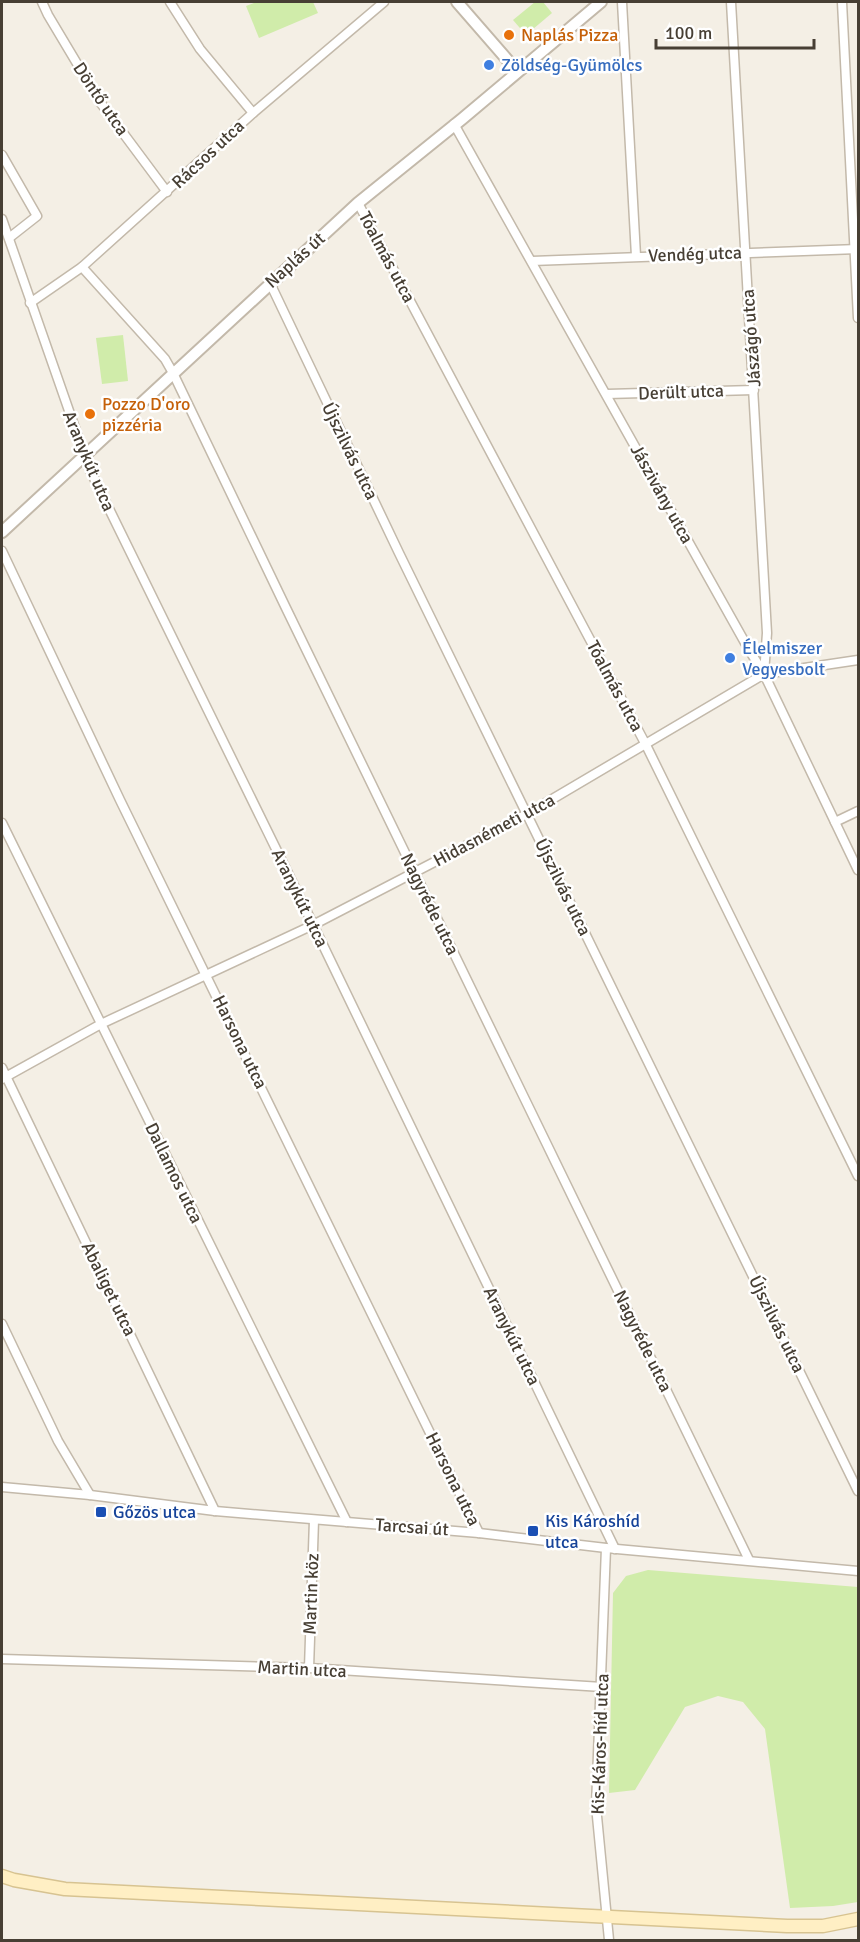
<svg xmlns="http://www.w3.org/2000/svg" width="860" height="1942" viewBox="0 0 860 1942" font-family="Signika,sans-serif">
  <rect width="100%" height="100%" fill="#f4efe5"/>
  <!-- green -->
  <g fill="#d0ecaa">
    <polygon points="257,2 313,2 318,13 259,38 246,6"/>
    <polygon points="535,2 543,2 552,13 526,35 513,20"/>
    <polygon points="123,335 128,381 102,384 96,338"/>
    <polygon points="648,1570 858,1587 858,1902 833,1906 790,1908 765,1729 743,1702 718,1696 685,1707 635,1790 609,1793 613,1593 626,1576"/>
  </g>
  <g fill="none" stroke-linecap="round" stroke-linejoin="round">
    <defs>
      <g id="minor">
        <polyline points="42,2 48,15 100,102 167,192"/>
        <polyline points="170,2 200,49 253,113"/>
        <polyline points="622,2 636,256"/>
        <polyline points="731,2 767,633 764,674"/>
        <polyline points="842,2 858,318"/>
        <polyline points="454,124 748,648 764,674 858,870"/>
        <polyline points="2,155 37,216 9,238"/>
        <polyline points="358,203 646,745 858,1176"/>
        <polyline points="2,219 89,468 306,910 615,1549"/>
        <polyline points="532,261 858,249"/>
        <polyline points="82,267 165,359 173,373 285,606 749,1560"/>
        <polyline points="270,283 399,553 858,1491"/>
        <polyline points="30,303 82,267 253,113 384,2"/>
        <polyline points="607,394 754,390"/>
        <polyline points="2,551 120,800 479,1533"/>
        <polyline points="835,822 858,811"/>
        <polyline points="2,823 347,1522"/>
        <polyline points="2,1068 215,1511"/>
        <polyline points="2,1079 101,1024 313,925 527,814 764,674 858,660"/>
        <polyline points="2,1324 58,1441 90,1495"/>
        <polyline points="2,1487 90,1495 215,1511 479,1533 606,1548 858,1571"/>
        <polyline points="606,1548 596,1806 609,1940"/>
        <polyline points="2,1659 309,1668 602,1687"/>
        <polyline points="309,1668 314,1520"/>
      </g>
      <g id="tertiary">
        <polyline points="457,2 517,71"/>
        <polyline points="2,532 358,203 462,119 601,2"/>
      </g>
      <polyline id="secondary" points="2,1876 14,1880 65,1889 787,1926 823,1926 858,1919"/>
    </defs>
    <!-- minor casing -->
    <use href="#minor" stroke="#c3b9aa" stroke-width="11"/>
    <!-- tertiary casing -->
    <use href="#tertiary" stroke="#c3b9aa" stroke-width="14"/>
    <!-- secondary casing -->
    <use href="#secondary" stroke="#d7c391" stroke-width="15"/>
    <!-- minor -->
    <use href="#minor" stroke="#fff" stroke-width="8"/>
    <!-- tertiary -->
    <use href="#tertiary" stroke="#fff" stroke-width="10"/>
    <!-- secondary -->
    <use href="#secondary" stroke="#ffefc4" stroke-width="12"/>
  </g>
  <!-- markers -->
  <g fill="#e8710a" stroke="#fff" stroke-width="2">
    <circle cx="509" cy="35" r="6"/>
    <circle cx="90" cy="414" r="6"/>
  </g>
  <g fill="#3f7fe0" stroke="#fff" stroke-width="2">
    <circle cx="489" cy="65" r="6"/>
    <circle cx="730" cy="658" r="6"/>
  </g>
  <g fill="#1a4fb4" stroke="#fff" stroke-width="2">
    <rect x="95" y="1506" width="12" height="12" rx="3"/>
    <rect x="527" y="1525" width="12" height="12" rx="3"/>
  </g>
  <g text-anchor="middle" dominant-baseline="central" stroke-width="5" stroke-linejoin="round" paint-order="stroke">
    <!-- food labels -->
    <g font-size="18" fill="#c56008" stroke="#fff" text-anchor="start">
      <text x="521" y="35">Naplás Pizza</text>
      <text x="102" y="404">Pozzo D'oro<tspan x="102" dy="21">pizzéria</tspan></text>
    </g>
    <!-- shop labels -->
    <g font-size="18" fill="#366cbe" stroke="#fff" text-anchor="start">
      <text x="501" y="65">Zöldség-Gyümölcs</text>
      <text x="742" y="648">Élelmiszer<tspan x="742" dy="21">Vegyesbolt</tspan></text>
    </g>
    <!-- street labels -->
    <g font-size="18" fill="#473f34" stroke="#fff">
      <text transform="translate(101 99) rotate(56)">Döntő utca</text>
      <text transform="translate(208 154) rotate(-43)">Rácsos utca</text>
      <text transform="translate(695 254) rotate(-2)">Vendég utca</text>
      <text transform="translate(387 257) rotate(62)">Tóalmás utca</text>
      <text transform="translate(295 260) rotate(-42)">Naplás út</text>
      <text transform="translate(751 338) rotate(-94)">Jászágó utca</text>
      <text transform="translate(681 392) rotate(-2)">Derült utca</text>
      <text transform="translate(350 451) rotate(64)">Újszilvás utca</text>
      <text transform="translate(89 461) rotate(67)">Aranykút utca</text>
      <text transform="translate(662 494) rotate(61)">Jászivány utca</text>
      <text transform="translate(615 686) rotate(62)">Tóalmás utca</text>
      <text transform="translate(494 830) rotate(-28)">Hidasnémeti utca</text>
      <text transform="translate(563 887) rotate(64)">Újszilvás utca</text>
      <text transform="translate(300 898) rotate(64)">Aranykút utca</text>
      <text transform="translate(430 904) rotate(64)">Nagyréde utca</text>
      <text transform="translate(240 1042) rotate(64)">Harsona utca</text>
      <text transform="translate(174 1173) rotate(64)">Dallamos utca</text>
      <text transform="translate(109 1289) rotate(64)">Abaliget utca</text>
      <text transform="translate(777 1324) rotate(64)">Újszilvás utca</text>
      <text transform="translate(512 1336) rotate(64)">Aranykút utca</text>
      <text transform="translate(643 1341) rotate(64)">Nagyréde utca</text>
      <text transform="translate(453 1479) rotate(64)">Harsona utca</text>
      <text transform="translate(412 1527) rotate(4)">Tarcsai út</text>
      <text transform="translate(311 1594) rotate(-88)">Martin köz</text>
      <text transform="translate(302 1669) rotate(3)">Martin utca</text>
      <text transform="translate(600 1744) rotate(-88)">Kis-Káros-híd utca</text>
    </g>
    <!-- transit labels -->
    <g font-size="18" fill="#164399" stroke="#fff" text-anchor="start">
      <text x="113" y="1512">Gőzös utca</text>
      <text x="545" y="1521">Kis Károshíd<tspan x="545" dy="21">utca</tspan></text>
    </g>
  </g>
  <!-- border -->
  <rect width="860" height="1942" fill="none" stroke="#473f34" stroke-width="6"/>
  <!-- scale -->
  <path d="M656 39v9h158v-9" fill="none" stroke="#473f34" stroke-width="3"/>
  <text x="665" y="39" font-size="18" fill="#473f34" stroke="#ffffff" stroke-width="4.5" paint-order="stroke">100 m</text>
</svg>
